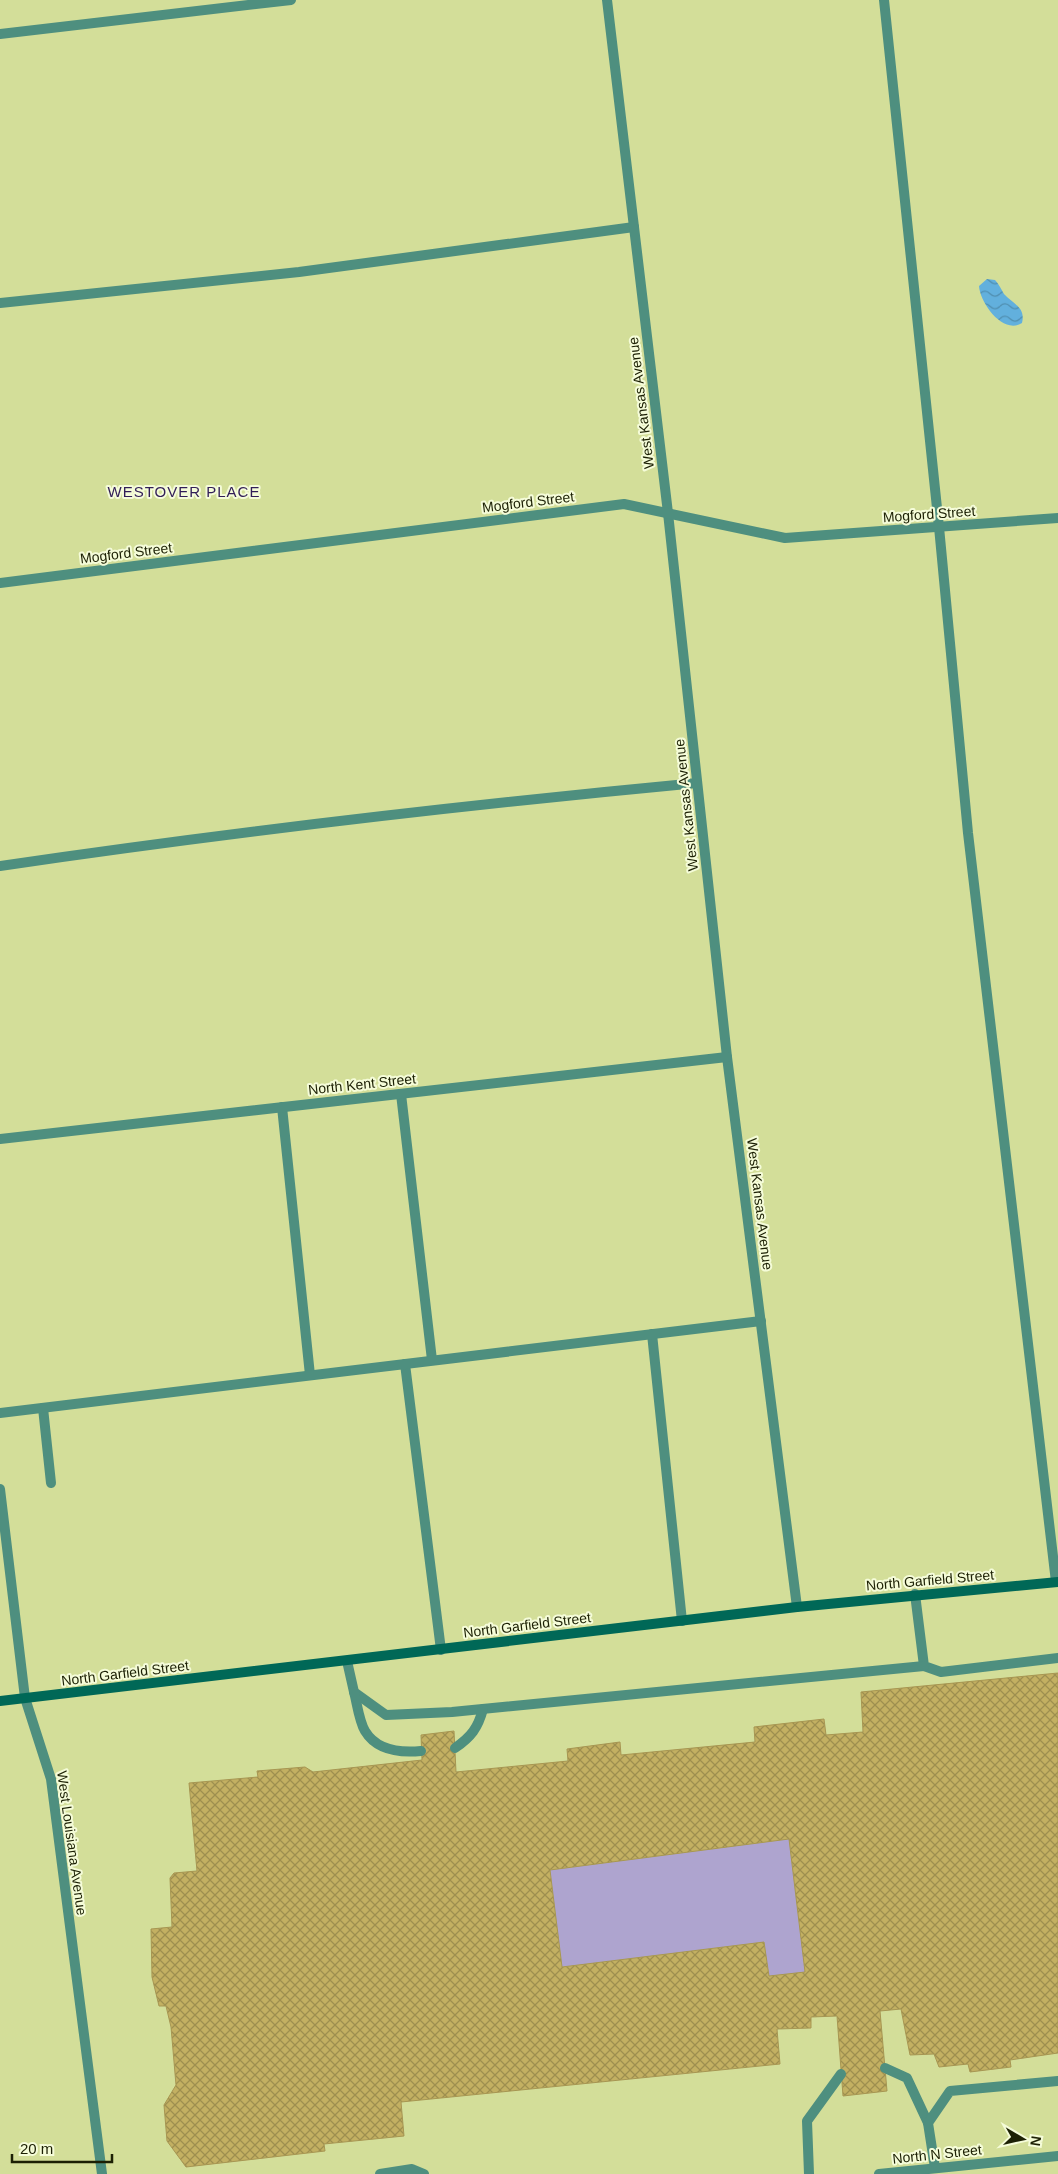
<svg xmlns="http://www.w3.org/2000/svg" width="1058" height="2174" viewBox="0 0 1058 2174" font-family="Helvetica,sans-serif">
  <defs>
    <pattern id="water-waves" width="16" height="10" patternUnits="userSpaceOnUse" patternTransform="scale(1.25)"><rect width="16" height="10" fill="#62b0dd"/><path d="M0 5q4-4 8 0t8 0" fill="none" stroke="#508fb1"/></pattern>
    <pattern id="building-cross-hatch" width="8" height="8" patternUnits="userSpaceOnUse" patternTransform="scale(1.25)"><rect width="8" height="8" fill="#c3b062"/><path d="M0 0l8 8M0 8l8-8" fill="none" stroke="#9e8f4f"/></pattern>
  </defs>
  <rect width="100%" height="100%" fill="#d3de99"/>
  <!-- green -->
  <polygon fill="#aea4cf" points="789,1839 805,1972 769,1976 764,1942 562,1967 550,1870"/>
  <!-- water -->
  <path fill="url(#water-waves)" d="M987,279L995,280C999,284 1001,289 1004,294C1013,304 1026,307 1022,323C1003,335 980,303 979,286Z"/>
  <!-- building -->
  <path fill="url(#building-cross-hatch)" stroke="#a79652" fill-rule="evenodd" d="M1058,1673V2053L1010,2060L1011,2067L970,2072L968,2064L939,2067L934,2054L910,2055L901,2009L880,2011L887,2091L843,2096L837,2016L811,2017V2028L777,2029L780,2064L401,2102L404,2136L324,2144L325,2151L186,2167L167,2141L164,2105L176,2085L171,2027L166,2006H159L152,1977L151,1929L172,1927L170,1878L174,1873L197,1871L189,1783L258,1777L257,1771L305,1767L313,1772L422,1760L421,1735L454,1731L456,1772L568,1761L567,1749L620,1742L621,1755L755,1742L754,1727L824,1719L826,1735L863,1732L861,1692ZM789,1839L805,1972L769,1976L764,1942L562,1967L550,1870Z"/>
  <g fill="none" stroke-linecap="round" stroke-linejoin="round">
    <!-- service -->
    <g stroke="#4e8f7f" stroke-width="10">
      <polyline points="884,0 939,527 968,833 1056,1582"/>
      <polyline points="0,303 299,272 634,227"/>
      <path d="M0,866C232,832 464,805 697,783"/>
      <polyline points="401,1094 432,1360"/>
      <polyline points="282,1107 310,1375"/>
      <polyline points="652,1334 682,1621"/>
      <polyline points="405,1364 441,1650"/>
      <polyline points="43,1408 51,1483"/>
      <polyline points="0,1413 761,1321"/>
      <polyline points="915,1594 924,1666 941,1672 1058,1658"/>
      <polyline points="347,1661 354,1692 386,1715 452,1712 924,1666"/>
      <path d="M354,1692C357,1703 359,1721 365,1731C377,1751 400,1753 421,1751"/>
      <path d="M455,1748C471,1737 478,1728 483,1709"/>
      <polyline points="885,2068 907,2078 928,2123"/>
      <polyline points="935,2168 928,2123 950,2091 1058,2081"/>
      <polyline points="380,2174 412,2169 424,2174"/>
      <polyline points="809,2174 807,2121 841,2074"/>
    </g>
    <!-- minor -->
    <g stroke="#4e8f7f" stroke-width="10">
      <polyline points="607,0 668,513 727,1057 797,1607"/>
      <polyline points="0,34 291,0"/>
      <polyline points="0,583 624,504 785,538 1058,518"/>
      <polyline points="0,1139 727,1057"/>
      <polyline points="879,2174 1058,2156"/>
    </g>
    <!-- tertiary -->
    <polyline stroke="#4e8f7f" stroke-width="10" points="0,1489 25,1698 51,1779 102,2174"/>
    <!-- secondary -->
    <polyline stroke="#006857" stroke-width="10" points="0,1701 797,1607 1058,1582"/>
  </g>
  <g text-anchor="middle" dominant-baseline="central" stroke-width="4" stroke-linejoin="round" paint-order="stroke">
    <!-- street labels -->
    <g font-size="14" fill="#1c2004" stroke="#f5fcd9">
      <text transform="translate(641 403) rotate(-97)">West Kansas Avenue</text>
      <text transform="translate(528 502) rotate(-7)">Mogford Street</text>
      <text transform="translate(929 514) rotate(-4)">Mogford Street</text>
      <text transform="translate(126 553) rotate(-7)">Mogford Street</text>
      <text transform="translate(686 805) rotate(-96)">West Kansas Avenue</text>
      <text transform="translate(362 1084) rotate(-6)">North Kent Street</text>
      <text transform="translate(760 1204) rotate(83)">West Kansas Avenue</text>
      <text transform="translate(930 1580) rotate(-5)">North Garfield Street</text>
      <text transform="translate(527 1625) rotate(-7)">North Garfield Street</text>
      <text transform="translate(125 1673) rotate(-7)">North Garfield Street</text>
      <text transform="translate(72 1843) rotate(82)">West Louisiana Avenue</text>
      <text transform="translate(937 2154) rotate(-6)">North N Street</text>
    </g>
    <!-- neighbourhood labels -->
    <g font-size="15" letter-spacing="1" fill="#311d57" stroke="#f5fcd9">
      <text x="184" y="491">WESTOVER PLACE</text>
    </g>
  </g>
  <!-- north arrow -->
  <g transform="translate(1023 2139) rotate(99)" stroke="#f5fcd9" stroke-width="4" paint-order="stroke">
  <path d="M0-4L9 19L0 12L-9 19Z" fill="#1c2004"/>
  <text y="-8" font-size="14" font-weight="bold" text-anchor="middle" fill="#1c2004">N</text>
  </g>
  <!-- scale -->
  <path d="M12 2154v8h100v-8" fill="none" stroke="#1c2004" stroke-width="2.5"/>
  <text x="20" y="2154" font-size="15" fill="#1c2004" stroke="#f5fcd9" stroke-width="4" paint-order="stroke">20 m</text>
</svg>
